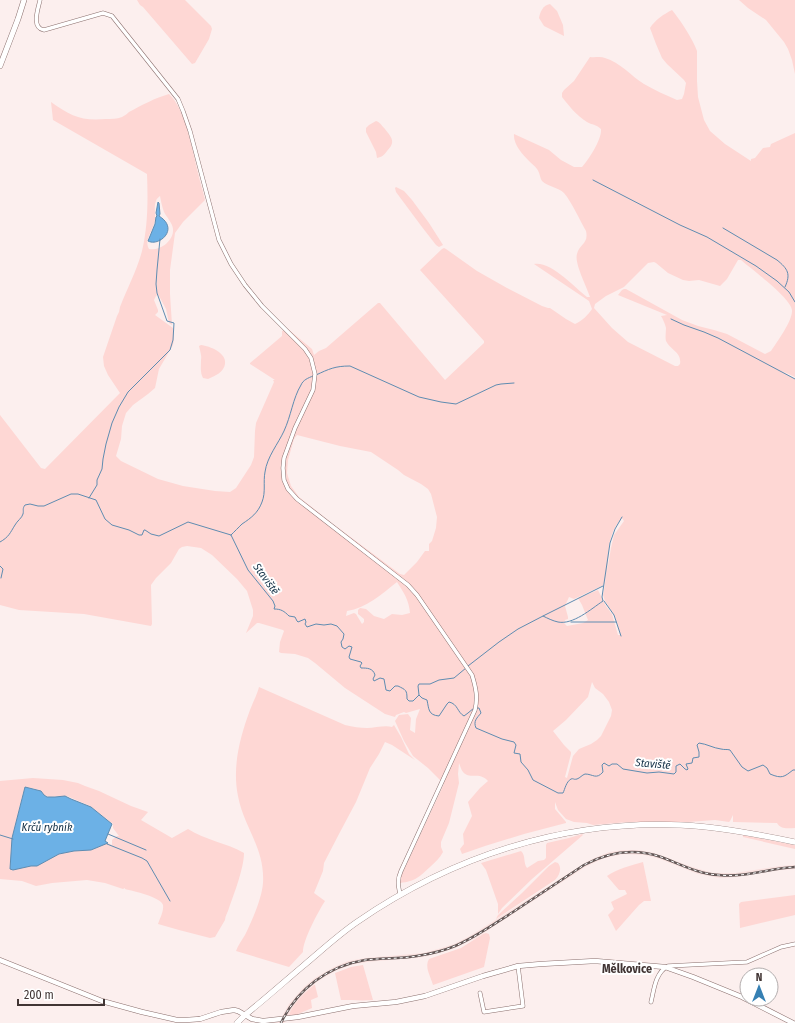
<svg xmlns="http://www.w3.org/2000/svg" width="795" height="1023" viewBox="0 0 795 1023" font-family="'Fira Sans Condensed',sans-serif">
  <rect width="100%" height="100%" fill="#fcefee"/>
  <!-- built -->
  <polygon fill="#fae2e0" points="624,850 638,850 654,853 692,867 713,873 735,873 780,866 795,865 795,869 780,870 735,877 720,878 698,874 660,859 645,855 624,854 604,858 585,867 476,938 455,948 439,953 423,957 367,962 350,965 335,971 318,981 307,990 293,1007 284,1023 271,1023 279,1022 289,1004 304,987 315,978 334,967 348,961 366,958 423,953 438,949 454,944 468,937 481,929 590,860 609,852"/>
  <!-- green -->
  <g fill="#fed7d4" fill-rule="evenodd">
    <polygon points="137,0 185,0 211,26 212,29 209,39 195,63 192,64 143,7 140,5"/>
    <polygon points="739,0 795,0 795,74 792,60 788,49 784,42 766,20 748,8"/>
    <path d="M550,4L557,11L563,25L564,36L544,26L539,18C540,12 543,5 550,4Z"/>
    <path d="M672,10C679,18 694,41 697,51V81L698,97L704,120L710,131L725,144L751,161V159L755,158L763,148L770,147L771,144L795,133V377L782,371L795,379V828C788,828 781,830 777,823L733,822V815L730,821L729,822L715,820L688,822H628L593,825L587,823L574,822L566,819L558,810L555,802V809L566,822V823L524,834L485,846L462,854L460,849L464,844L463,834L472,816L468,802L480,788L488,781C479,771 470,780 463,772C461,770 460,765 459,763L458,774L459,783L449,823L441,842V847L443,852C440,858 435,862 430,867C419,877 416,881 400,883V878L444,784L428,768L413,756L404,741L395,721L399,715L408,714L411,718L410,730L415,733L416,719L420,709L406,713L404,712L396,715L395,717L385,714L345,688L315,663L308,658L295,654L281,653L279,652L280,642L284,631L283,630L259,623H257L246,633L253,616V610L247,591L237,579L212,555L201,548L187,546L182,547L179,549L171,563L156,578L151,585L152,624L151,626L84,614L19,610L0,605V415L41,468L45,469L120,393L108,375L104,366L103,357L117,316L119,312L120,307C127,289 137,270 142,251C148,226 148,199 147,174L53,120L51,102C71,116 80,121 106,119C111,119 117,119 122,117C124,116 127,114 129,112C142,105 155,98 169,94C185,108 193,152 198,173C200,182 203,191 205,200L183,222L175,233L170,270V294L172,325L169,323L166,309L159,296L157,295L156,296L154,300L158,310V312L155,315L173,328L174,339L173,345L159,369L155,388L148,394L133,405L126,413L122,426L121,439L116,456L121,461L158,479L183,486L215,491L230,492L236,488L251,465L254,457L255,431L256,423L274,382L273,380H275L250,364V363L282,336V331L288,329L312,349L314,355L319,351L326,348L378,303H380L445,380L484,343V341L420,270L442,249L444,248L446,249L477,271L507,288L542,306L548,308H550L566,319L575,324C582,321 588,315 592,309L589,301L534,264C551,261 574,287 587,297H590C587,287 574,263 577,254C579,244 589,244 586,231C579,219 573,204 564,193C558,187 548,187 542,181C540,178 540,173 537,169C535,166 531,163 529,161C522,154 513,144 514,134L549,150L561,160L574,167H582C589,159 602,139 601,129C596,124 592,125 587,122C577,116 569,106 562,97V93L564,90L574,81L590,57C595,58 600,56 605,58C620,62 631,76 644,84C654,90 666,95 677,100L682,99L684,94L686,83L684,80L667,64L662,58L656,44L650,28C655,20 664,14 672,10ZM160,196C161,201 162,207 164,212C166,216 173,224 173,229C174,241 160,251 149,249C144,240 152,232 154,224C157,217 153,208 156,201C156,199 158,198 160,196ZM738,260H741C751,269 790,297 792,310C793,320 777,342 771,351L765,354L727,334L714,330L698,326L682,320L626,289H624L622,290L618,295L667,315L661,316C663,319 665,324 666,328C666,332 665,337 666,341C670,350 682,352 680,364L678,366H675L628,342L612,328L594,308L595,304L606,296L624,287L648,263L654,262L656,263L668,273L683,280L689,281L699,280L720,286L727,279ZM297,435L340,446L371,452L398,470L404,475L421,484L428,489L431,494L437,517L436,528L432,541L429,544V551H425L417,562L404,575L400,574L333,524L299,497L291,486L287,473L288,460L294,439ZM622,518L624,521L614,535L611,548L603,595L605,601L615,617L620,635H618L612,614L606,606L598,590L578,598L582,605L588,620L583,623L567,626L564,623L565,620L568,619V617L565,606L569,597L574,599L604,585C612,561 603,538 622,518ZM397,582C404,593 409,600 410,613L402,615L392,614L384,619L374,616L366,609L360,608L358,610V614L364,619V622L362,624L356,614L354,613L346,616L347,611C366,608 382,594 397,582ZM592,682L595,688L603,694L609,702L612,710L611,716L601,736L597,740L591,744L579,749L573,756L567,778L565,777L571,754V752L564,745L553,731L566,720L588,697Z"/>
    <path d="M376,121C380,122 382,126 385,129C392,138 396,142 387,151C384,155 382,157 377,158L376,152L366,132V128L369,125Z"/>
    <polygon points="396,187 404,191 412,200 429,223 443,245 439,247 436,245 422,227 396,192 395,188"/>
    <path d="M201,345C210,346 227,353 225,364C224,372 215,376 208,379L203,378C200,372 201,367 201,360C202,356 200,351 199,346Z"/>
    <path d="M259,687L345,725C353,727 360,728 367,728C375,728 385,725 392,727L394,725L401,737L409,754L415,760L392,745L385,742L379,754L370,768L356,802L339,834L324,863L323,871L314,893L325,901C318,912 303,940 303,952L289,967L236,951C238,945 242,940 245,935C252,921 262,898 263,883C265,848 244,828 238,796C232,767 240,737 250,710C253,702 257,695 259,687Z"/>
    <path d="M33,778L63,780L78,783L85,786L99,791L131,806L148,812L141,820L172,838L188,829C205,840 227,843 244,853C244,868 234,894 229,908C228,912 225,916 225,920L215,937L210,938L179,930L158,924C160,918 164,911 163,905C161,897 133,891 125,889V888L123,889L105,883L87,880L52,883L36,886L22,881L0,879V781ZM26,787L40,790L44,795L49,797L62,796H67L90,806L113,824V828L119,836H117L112,840V845L108,843L91,850L74,851L58,854L37,866H31L10,868L12,838L23,793Z"/>
    <path d="M582,834L583,835L532,879L502,908L498,914V904L486,870L481,863L521,851C526,855 523,863 527,868L538,861L544,860L546,858V845L547,843L569,838Z"/>
    <polygon points="743,835 795,845 795,849 743,837"/>
    <path d="M555,862L558,863C562,868 560,875 555,880L496,919L498,915L522,893L549,866Z"/>
    <path d="M643,862L651,901H644L639,905L616,931L608,915L614,909L611,902L627,894L625,890H619L607,876C617,869 632,865 643,862Z"/>
    <polygon points="795,895 795,915 740,928 739,904 741,902"/>
    <path d="M486,933L489,934L490,938L484,967L433,985C431,977 424,967 429,959L461,948L483,934Z"/>
    <path d="M363,965L373,1000C362,1001 352,1000 341,1000L335,973L351,967Z"/>
    <path d="M314,985H315L318,997L311,1000L312,1008L296,1015L289,1016C291,1006 306,991 314,985Z"/>
  </g>
  <!-- water -->
  <g fill="#6cb1e6" stroke="#5f8cb1">
    <path d="M158,202L159,203L160,214L159,216C180,229 159,247 148,241L155,224L156,217L157,216L156,213Z"/>
    <polygon points="25,787 41,791 44,795 47,797 55,797 65,796 71,799 91,807 112,824 105,841 108,843 91,850 74,851 59,854 37,866 31,866 13,870 10,869 12,838"/>
  </g>
  <g fill="none" stroke-linecap="round" stroke-linejoin="round">
    <!-- stream -->
    <g stroke="#5f8cb1" stroke-width="1">
      <polyline points="593,180 680,225 707,237 756,266 777,281 789,292 795,302"/>
      <path d="M723,228L777,260C788,269 791,274 785,287"/>
      <polyline points="671,319 684,325 704,332 718,338 795,379"/>
      <path d="M316,375C329,369 335,366 350,366L419,397L441,402L456,404L496,385L501,384L514,383"/>
      <polyline points="89,498 97,485 97,480 102,469 103,459 106,444 112,423 119,407 128,392 170,350 173,340 174,323 167,321 157,293 156,284 157,270 160,239"/>
      <path d="M231,535C235,531 238,528 242,524C251,518 258,513 262,502C266,492 263,482 265,472C267,457 278,444 284,431C291,416 293,398 301,385C303,380 308,378 313,376"/>
      <path d="M0,542C9,537 10,533 15,525C17,521 22,518 23,514C24,510 22,509 25,505L30,504L38,506H44L71,494H78L96,500L105,519L112,525L129,530L139,535H142L144,530H145L151,534L159,536L188,522L231,535L248,570L273,601L275,606L274,609C281,609 284,611 289,616L295,617L297,621L298,622L305,619L306,622L305,624L307,627L316,624L324,625L331,624L337,626L344,634L343,639L341,642L342,647L345,649L349,646L352,647L349,657L350,659L361,662L362,663L360,666L361,668C367,668 373,668 375,675L373,679L374,681L380,678L384,679L386,690L390,691L395,686H398C406,690 407,690 407,699L409,701H413L419,695L422,698L427,700C429,709 428,715 439,716L447,704L449,702C458,704 457,712 464,716L468,713L474,708"/>
      <polyline points="0,566 3,569 1,578"/>
      <polyline points="604,601 614,615 621,636"/>
      <polyline points="543,616 603,586"/>
      <polyline points="571,622 616,622"/>
      <path d="M468,666L499,642L518,629L543,616C547,618 553,621 558,622C573,625 591,609 603,601L602,597L610,543L615,529L622,517"/>
      <polyline points="419,695 418,686 419,684 430,684 439,680 454,678 466,668"/>
      <path d="M477,708H479L481,713C477,718 473,721 476,728L502,739L514,742L516,745L514,753L520,754L521,762L528,770L533,780L558,793H563C565,789 566,782 571,779C574,778 573,780 577,779C580,778 582,775 585,774C593,774 596,780 603,772L602,765L604,763L609,766L612,764H617L623,769L647,773L659,772L674,774L676,772V766L680,764L685,769L687,770L688,769L686,764L692,763L693,758L699,757V752L697,745L699,743C707,744 713,748 721,749C725,750 727,749 730,750L742,767L748,771L763,765L767,768L770,774C782,779 784,777 793,770H795"/>
      <polyline points="108,834 146,850"/>
      <polyline points="0,835 13,839"/>
      <polyline points="107,844 142,858 147,861 170,901"/>
    </g>
    <defs>
      <g id="minor">
        <path d="M40,0C38,9 31,28 44,30L103,13L112,16L178,99L183,111L190,131L219,240L231,264L245,285L262,306L305,349L311,358L315,374L313,390L295,428L284,458L283,468L284,480L288,489L297,499L408,585L417,595L472,675C476,688 478,697 475,710L401,871C397,880 398,885 400,894"/>
        <polyline points="480,993 484,1012 523,1006 518,966"/>
        <path d="M651,1002C654,990 655,973 668,966L747,962L781,947L795,944"/>
      </g>
      <polyline id="tertiary" points="0,960 102,1001 142,1012 177,1020 186,1020 200,1019 221,1012 234,1010 238,1011 252,1019 263,1021 298,1017 353,1006 396,1002 425,996 483,976 518,966 541,964 595,961 665,967 693,977 742,997 793,1023"/>
      <polyline id="secondary" points="0,66 18,19 24,0"/>
      <path id="primary" d="M237,1023L245,1015C265,999 284,982 303,966C321,951 338,935 357,922C453,856 564,820 681,825C719,827 757,834 795,842"/>
    </defs>
    <!-- minor casing -->
    <use href="#minor" stroke="#8b706e" stroke-width="4.5"/>
    <!-- tertiary casing -->
    <use href="#tertiary" stroke="#8b706e" stroke-width="5.5"/>
    <!-- secondary casing -->
    <use href="#secondary" stroke="#8b706e" stroke-width="6"/>
    <!-- primary casing -->
    <use href="#primary" stroke="#8b706e" stroke-width="6"/>
    <!-- minor -->
    <use href="#minor" stroke="#fff" stroke-width="3.5"/>
    <!-- tertiary -->
    <use href="#tertiary" stroke="#fff" stroke-width="4.5"/>
    <!-- secondary -->
    <use href="#secondary" stroke="#fff" stroke-width="5"/>
    <!-- primary -->
    <use href="#primary" stroke="#fff" stroke-width="5.5"/>
    <defs>
      <path id="rail" d="M281,1023C297,989 328,966 365,960C382,958 400,959 417,956C430,954 443,951 455,946C476,937 494,924 513,912C537,896 560,881 584,865C608,852 635,848 661,857C680,864 698,874 719,875C745,878 770,868 795,867"/>
    </defs>
    <!-- rail casing -->
    <use href="#rail" stroke="#655958" stroke-width="2.5"/>
    <!-- rail -->
    <use href="#rail" stroke="#fff" stroke-width="1" stroke-dasharray="3" stroke-linecap="butt"/>
  </g>
  <g text-anchor="middle" dominant-baseline="central" stroke-width="4" stroke-linejoin="round" paint-order="stroke">
    <!-- water labels -->
    <g font-size="11" font-style="italic" fill="#102e44" stroke="#fff">
      <text transform="translate(266 579) rotate(54)">Staviště</text>
      <text transform="translate(653 764) rotate(5)">Staviště</text>
      <text x="47" y="827">Krčů rybník</text>
    </g>
    <!-- quarter labels -->
    <g font-size="12" font-weight="bold" fill="#413534" stroke="#fff">
      <text x="627" y="969">Mělkovice</text>
    </g>
  </g>
  <!-- north arrow -->
  <g transform="translate(759 987)"><circle r="19" fill="#ffffff" stroke="#b3aeae"/>
  <path d="M0-3L7 15L0 10L-7 15Z" fill="#3680b3"/>
  <text y="-6" font-size="11" font-weight="bold" text-anchor="middle" fill="#413534">N</text>
  </g>
  <!-- scale -->
  <path d="M18 999v6h86v-6" fill="none" stroke="#413534" stroke-width="2"/>
  <text x="24" y="999" font-size="12" fill="#413534" stroke="#ffffff" stroke-width="3" paint-order="stroke">200 m</text>
</svg>
